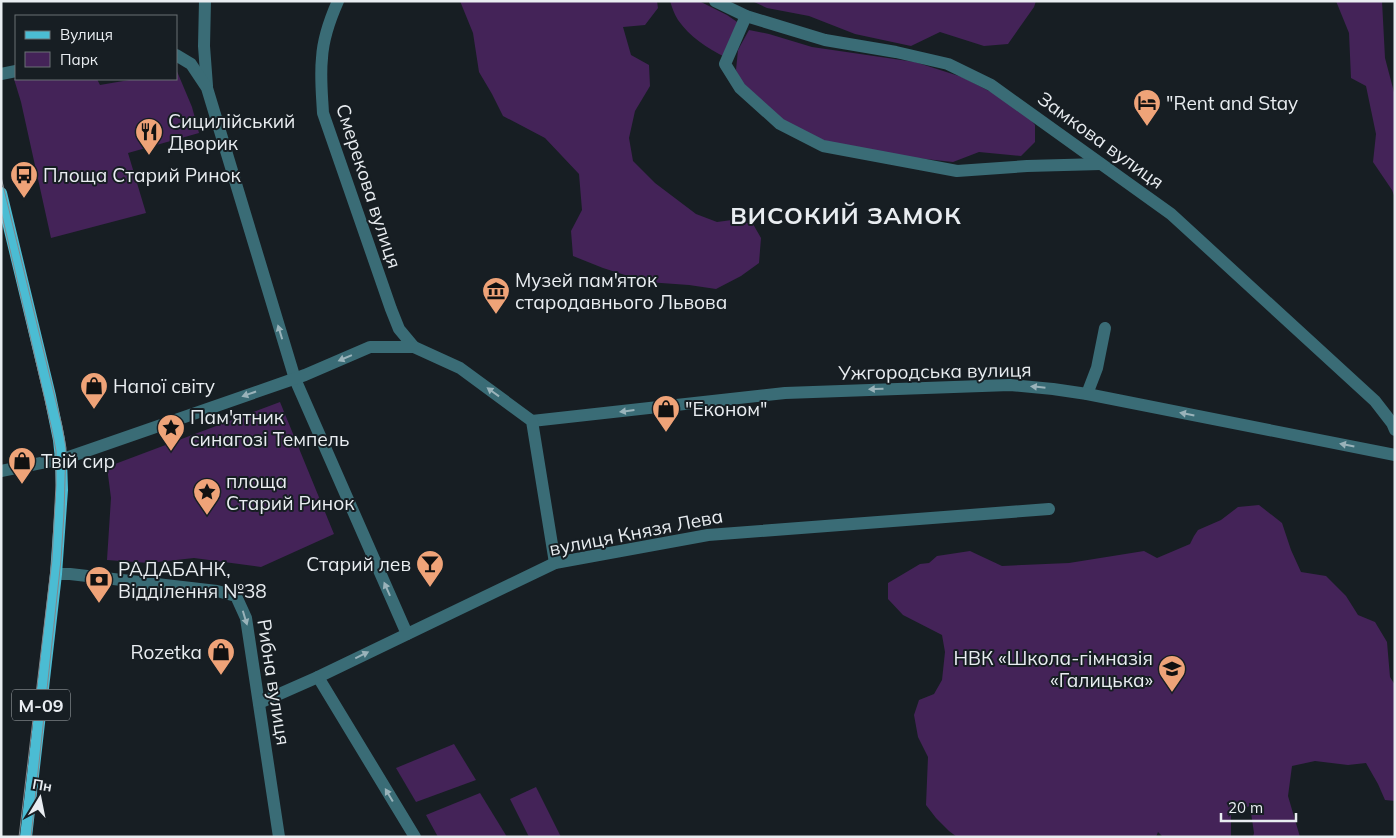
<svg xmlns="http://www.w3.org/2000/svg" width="1396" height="838" viewBox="0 0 1396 838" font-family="Mulish,sans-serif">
  <rect width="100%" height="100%" fill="#171e23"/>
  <!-- green -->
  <g fill="#442358">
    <polygon points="460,1 657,1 658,8 645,25 623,27 631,55 649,65 650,86 635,111 629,138 633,161 655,183 696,214 717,222 732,220 753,224 761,238 759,263 741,276 716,289 689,285 647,282 603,268 573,256 571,231 582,210 579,174 545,138 503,116 492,94 479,72 473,33"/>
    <path d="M670,1H699L727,15L740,24L725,57C708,49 689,36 678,20C674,14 672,7 670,1Z"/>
    <polygon points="752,1 1036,1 1034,7 1008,44 984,46 940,32 911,46 855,34 809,16 767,8"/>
    <polygon points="1336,1 1382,1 1385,58 1395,96 1395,198 1392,190 1373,162 1376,134 1366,86 1351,78 1349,33"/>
    <polygon points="749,30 769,34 812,47 915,62 962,77 1020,107 1035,125 1035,142 1021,156 979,152 953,162 898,156 825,141 783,122 744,87 736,70 738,50"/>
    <polygon points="176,69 192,107 199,133 128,153 146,213 51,238 21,102 14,79 97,79 100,85 135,79 176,79"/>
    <polygon points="280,402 334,534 261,567 194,558 149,563 107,560 111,498 107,467"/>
    <polygon points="1259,505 1282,523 1291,550 1301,572 1326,576 1346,596 1358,615 1375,622 1387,642 1390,677 1395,685 1395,801 1385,800 1378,784 1366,763 1348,765 1315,761 1292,766 1288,796 1300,837 1253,837 1254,833 1250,806 1231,812 1231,837 1163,837 1158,832 1156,837 957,837 949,831 936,818 926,805 928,757 918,737 914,715 919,700 934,694 942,680 945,652 942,635 903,615 888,599 888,583 920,564 929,563 937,556 970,551 1002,566 1069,563 1144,551 1157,558 1190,544 1194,536 1198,530 1221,520 1238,507"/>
    <polygon points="454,744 476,780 416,802 396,768"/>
    <polygon points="536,787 561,837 529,837 510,799"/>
    <polygon points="480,793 507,837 438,837 426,815"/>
  </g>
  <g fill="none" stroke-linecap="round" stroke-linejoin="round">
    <!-- minor -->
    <g stroke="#3a6c76" stroke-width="12">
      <polyline points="205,1 204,46 207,86"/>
      <path d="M338,1C330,19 323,38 322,58C320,76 322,94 323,113L391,309L399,329L414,347"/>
      <polyline points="715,1 746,16 825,40 896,52 948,64 991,85 1171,214 1375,401 1392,423 1395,430"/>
      <polyline points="746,16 725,64 740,88 780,124 823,146 957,171 1027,166 1101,164"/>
      <polyline points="176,55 191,64 207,88 295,379 407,634"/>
      <polyline points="1,74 16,71"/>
      <polyline points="1087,394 1097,368 1105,328"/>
      <polyline points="532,421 785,393 1010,385 1053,389 1087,394 1395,455"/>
      <polyline points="1,471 66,458 95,448 305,375 370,347 414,347 460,368 532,421 555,563"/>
      <polyline points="56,574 70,574 217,591 236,596 246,618 279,837"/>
      <polyline points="318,677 415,837"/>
      <polyline points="259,703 318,677 555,563 708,535 1049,509"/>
    </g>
    <!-- primary -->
    <polyline stroke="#4bbcd3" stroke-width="12" points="1,193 50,396 59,440 61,459 62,490 56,574 26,837"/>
    <!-- tram -->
    <g stroke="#81868b" stroke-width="1">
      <polyline points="1,177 62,426 66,448 64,513 61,560 31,837"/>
      <polyline points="1,211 52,430 56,451 56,485 52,560 19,837"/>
    </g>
  </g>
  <!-- one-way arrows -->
  <defs><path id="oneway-solid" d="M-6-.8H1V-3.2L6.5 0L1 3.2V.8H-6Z" transform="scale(1.25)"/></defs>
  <g fill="#9ab3ba">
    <use href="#oneway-solid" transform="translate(280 332) rotate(-107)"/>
    <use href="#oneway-solid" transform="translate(345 358) rotate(157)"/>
    <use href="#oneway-solid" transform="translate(1038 387) rotate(-174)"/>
    <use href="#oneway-solid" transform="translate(876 389) rotate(178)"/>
    <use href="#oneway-solid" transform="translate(493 392) rotate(-144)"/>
    <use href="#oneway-solid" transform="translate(249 394) rotate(161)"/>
    <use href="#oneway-solid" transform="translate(627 411) rotate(173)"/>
    <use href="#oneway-solid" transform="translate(1187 414) rotate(-169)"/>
    <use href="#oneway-solid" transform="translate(1347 445) rotate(-169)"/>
    <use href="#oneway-solid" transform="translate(387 589) rotate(-114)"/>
    <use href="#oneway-solid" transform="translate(245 618) rotate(73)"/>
    <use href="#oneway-solid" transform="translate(362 655) rotate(-26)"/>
    <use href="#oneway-solid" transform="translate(389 795) rotate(-121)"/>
  </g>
  <!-- icons -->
  <defs>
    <symbol id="hotel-pin" viewBox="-11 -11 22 30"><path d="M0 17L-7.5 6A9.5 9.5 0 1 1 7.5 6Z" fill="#efa378" stroke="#171e23"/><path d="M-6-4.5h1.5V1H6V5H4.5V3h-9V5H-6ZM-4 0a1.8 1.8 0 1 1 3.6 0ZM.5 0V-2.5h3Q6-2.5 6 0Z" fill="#111"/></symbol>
    <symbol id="restaurant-pin" viewBox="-11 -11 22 30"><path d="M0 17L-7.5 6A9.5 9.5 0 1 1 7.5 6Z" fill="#efa378" stroke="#171e23"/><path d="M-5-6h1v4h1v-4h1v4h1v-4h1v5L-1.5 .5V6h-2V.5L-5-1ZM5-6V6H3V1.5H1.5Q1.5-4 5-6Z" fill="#111"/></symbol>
    <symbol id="bus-pin" viewBox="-11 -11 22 30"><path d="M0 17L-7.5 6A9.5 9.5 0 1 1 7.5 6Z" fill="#efa378" stroke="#171e23"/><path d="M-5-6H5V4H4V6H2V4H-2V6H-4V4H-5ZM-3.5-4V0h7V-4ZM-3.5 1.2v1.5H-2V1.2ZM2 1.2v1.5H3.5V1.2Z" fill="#111"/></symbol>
    <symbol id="museum-pin" viewBox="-11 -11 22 30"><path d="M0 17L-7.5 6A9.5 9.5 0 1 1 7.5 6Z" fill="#efa378" stroke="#171e23"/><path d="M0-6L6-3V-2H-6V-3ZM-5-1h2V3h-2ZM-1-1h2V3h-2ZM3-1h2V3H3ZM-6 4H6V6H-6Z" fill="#111"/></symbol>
    <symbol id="shop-pin" viewBox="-11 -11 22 30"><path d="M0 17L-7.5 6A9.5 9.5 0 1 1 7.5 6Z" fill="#efa378" stroke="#171e23"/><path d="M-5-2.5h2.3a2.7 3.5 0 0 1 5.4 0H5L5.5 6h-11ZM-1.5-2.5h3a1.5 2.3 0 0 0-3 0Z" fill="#111"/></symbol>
    <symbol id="sight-pin" viewBox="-11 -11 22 30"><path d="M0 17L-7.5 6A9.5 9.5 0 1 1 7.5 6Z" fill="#efa378" stroke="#171e23"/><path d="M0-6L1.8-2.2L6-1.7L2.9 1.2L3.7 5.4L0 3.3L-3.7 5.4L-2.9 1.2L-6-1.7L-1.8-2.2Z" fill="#111"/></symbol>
    <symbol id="bar-pin" viewBox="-11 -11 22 30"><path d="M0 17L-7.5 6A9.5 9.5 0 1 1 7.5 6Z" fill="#efa378" stroke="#171e23"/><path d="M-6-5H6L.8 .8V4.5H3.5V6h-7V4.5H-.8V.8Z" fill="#111"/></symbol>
    <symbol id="bank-pin" viewBox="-11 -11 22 30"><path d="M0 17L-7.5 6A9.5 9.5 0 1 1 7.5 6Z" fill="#efa378" stroke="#171e23"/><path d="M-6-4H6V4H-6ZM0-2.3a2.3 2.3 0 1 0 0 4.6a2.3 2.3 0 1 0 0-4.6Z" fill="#111"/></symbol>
    <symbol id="school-pin" viewBox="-11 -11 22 30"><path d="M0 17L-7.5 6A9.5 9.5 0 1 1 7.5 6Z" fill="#efa378" stroke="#171e23"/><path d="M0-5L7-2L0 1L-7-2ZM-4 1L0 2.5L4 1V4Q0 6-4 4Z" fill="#111"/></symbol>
  </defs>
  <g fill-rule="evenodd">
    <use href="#hotel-pin" x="1131" y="87" width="32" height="43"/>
    <use href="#restaurant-pin" x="133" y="116" width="32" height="43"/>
    <use href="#bus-pin" x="8" y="159" width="32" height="43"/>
    <use href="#museum-pin" x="480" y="275" width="32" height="43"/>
    <use href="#shop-pin" x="78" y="370" width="32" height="43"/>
    <use href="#shop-pin" x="650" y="393" width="32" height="43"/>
    <use href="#sight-pin" x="155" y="412" width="32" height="43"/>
    <use href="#shop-pin" x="6" y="445" width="32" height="43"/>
    <use href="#sight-pin" x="191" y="476" width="32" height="43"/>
    <use href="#bar-pin" x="414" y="548" width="32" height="43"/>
    <use href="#bank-pin" x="83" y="564" width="32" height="43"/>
    <use href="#shop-pin" x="205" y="636" width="32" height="43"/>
    <use href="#school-pin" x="1156" y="653" width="32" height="43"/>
  </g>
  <g text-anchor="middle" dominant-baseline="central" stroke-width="4" stroke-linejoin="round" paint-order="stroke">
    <!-- shield labels -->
    <rect fill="#171e23" stroke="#aaafb3" stroke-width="1" x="12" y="689.5" width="58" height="31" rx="4"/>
    <g font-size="18" font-weight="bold" fill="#e9edf1">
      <text x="41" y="705">М-09</text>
    </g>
    <!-- poi labels -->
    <g font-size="19" fill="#e9edf1" stroke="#171e23" text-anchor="start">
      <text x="1166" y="103">"Rent and Stay</text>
      <text x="168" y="121">Сицилійський<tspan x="168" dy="22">Дворик</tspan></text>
      <text x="43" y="175">Площа Старий Ринок</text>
      <text x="515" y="280">Музей пам'яток<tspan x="515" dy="22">стародавнього Львова</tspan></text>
      <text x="113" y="386">Напої світу</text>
      <text x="685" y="409">"Економ"</text>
      <text x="190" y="417">Пам'ятник<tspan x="190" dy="22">синагозі Темпель</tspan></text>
      <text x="41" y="461">Твій сир</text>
      <text x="226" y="481">площа<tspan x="226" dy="22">Старий Ринок</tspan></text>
      <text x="411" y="564" text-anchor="end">Старий лев</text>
      <text x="118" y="569">РАДАБАНК,<tspan x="118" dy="22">Відділення №38</tspan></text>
      <text x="202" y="652" text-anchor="end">Rozetka</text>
      <text x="1153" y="658" text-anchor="end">НВК «Школа-гімназія<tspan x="1153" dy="22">«Галицька»</tspan></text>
    </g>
    <!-- street labels -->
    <g font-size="19" fill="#e9edf1" stroke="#171e23">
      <text transform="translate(1101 140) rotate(36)">Замкова вулиця</text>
      <text transform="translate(369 186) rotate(72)">Смерекова вулиця</text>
      <text transform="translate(935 371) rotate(-1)">Ужгородська вулиця</text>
      <text transform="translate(636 532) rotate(-11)">вулиця Князя Лева</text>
      <text transform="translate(274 682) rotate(81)">Рибна вулиця</text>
    </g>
    <!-- district labels -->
    <g font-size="24" font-weight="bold" letter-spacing="1" fill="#e9edf1" stroke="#171e23">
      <text x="846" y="215">ВИСОКИЙ ЗАМОК</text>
    </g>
  </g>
  <!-- border -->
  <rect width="1396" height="838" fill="none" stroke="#e9edf1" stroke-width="5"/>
  <!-- legend -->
  <rect x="15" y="15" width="162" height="65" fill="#171e23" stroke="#6b7175"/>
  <rect x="25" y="31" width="25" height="8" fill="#4bbcd3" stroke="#6b7175"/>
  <text x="60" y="40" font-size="15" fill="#e9edf1">Вулиця</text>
  <rect x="25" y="52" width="25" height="15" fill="#442358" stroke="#6b7175"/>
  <text x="60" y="65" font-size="15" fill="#e9edf1">Парк</text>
  <!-- north arrow -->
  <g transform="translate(40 798) rotate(10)" stroke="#171e23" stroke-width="4" paint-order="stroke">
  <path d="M0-4L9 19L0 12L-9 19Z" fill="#e9edf1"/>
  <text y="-8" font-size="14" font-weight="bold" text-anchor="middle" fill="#e9edf1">Пн</text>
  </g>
  <!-- scale -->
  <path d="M1221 813v8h75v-8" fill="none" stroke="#e9edf1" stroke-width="2.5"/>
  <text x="1228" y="813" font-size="15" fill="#e9edf1" stroke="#171e23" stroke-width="4" paint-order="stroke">20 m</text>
</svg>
